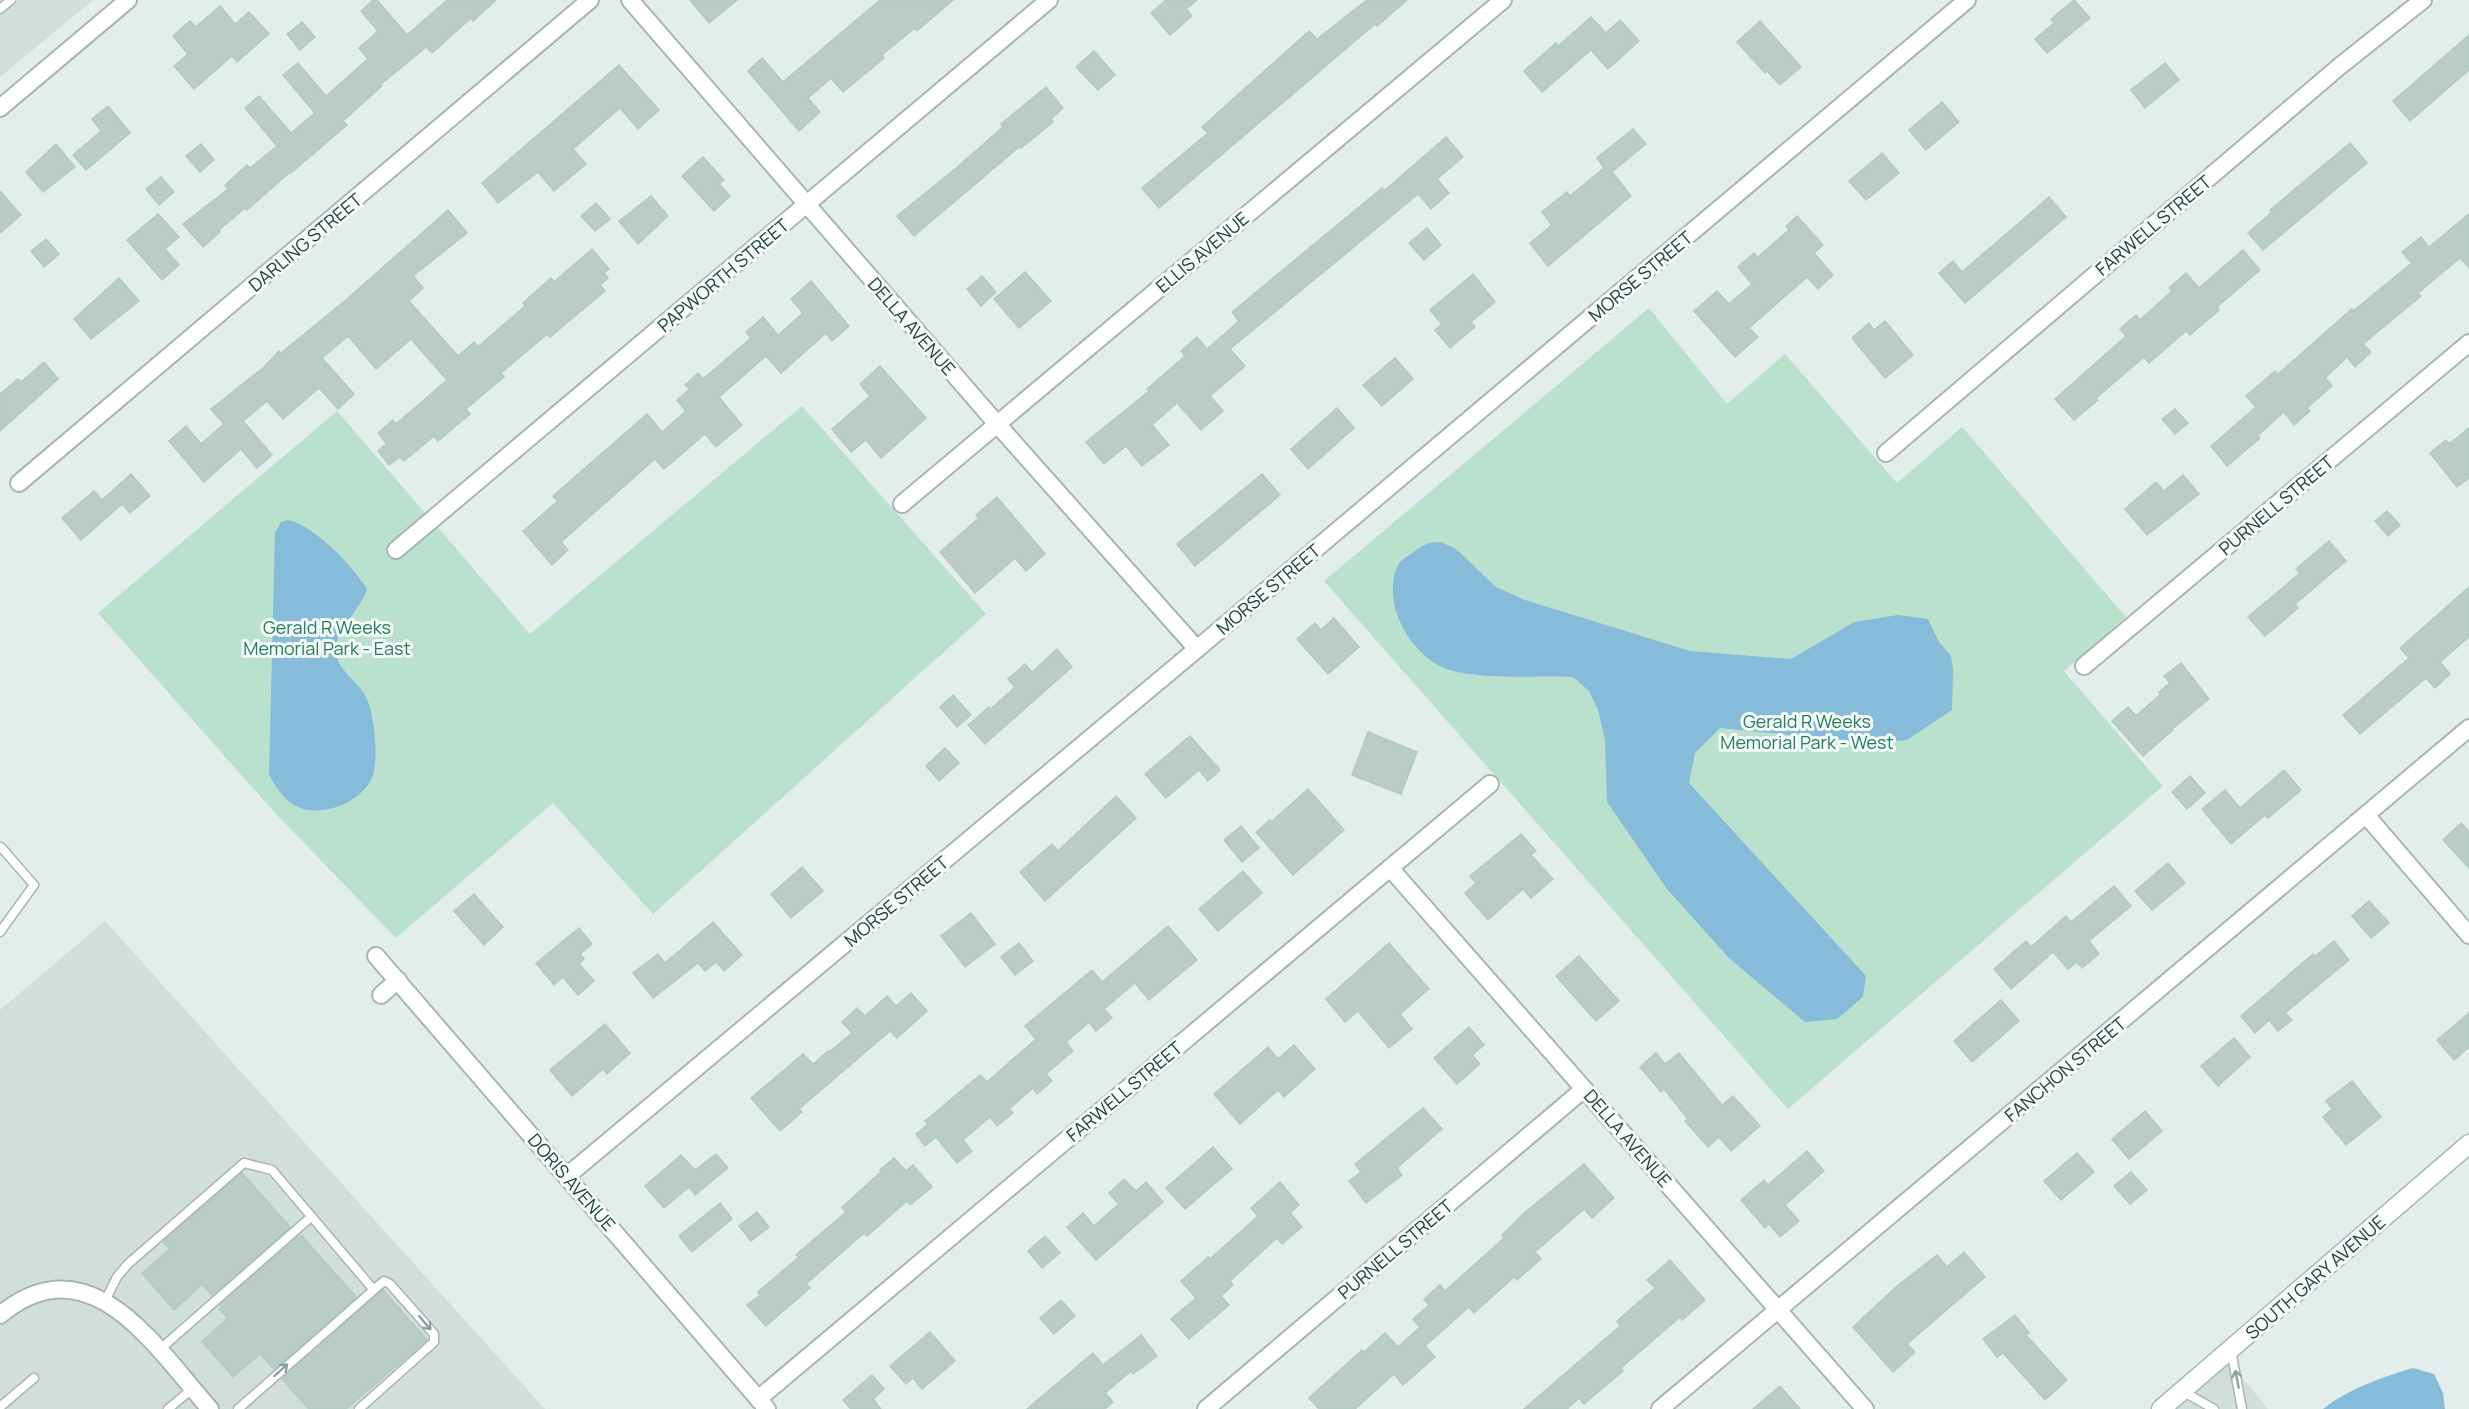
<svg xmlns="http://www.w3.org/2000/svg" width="2469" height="1409" viewBox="0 0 2469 1409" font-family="Manrope,sans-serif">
  <rect width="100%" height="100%" fill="#e3eeec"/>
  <!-- built -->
  <g fill="#d1dedc">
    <polygon points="0,0 93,0 0,77"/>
    <polygon points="105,921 545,1409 0,1409 0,1010"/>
    <polygon points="2227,1359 2268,1409 2168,1409"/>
  </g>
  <!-- green -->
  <g fill="#bae1cd">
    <polygon points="1649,308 1727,404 1785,354 1897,483 1962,427 2126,617 2064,671 2163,786 1788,1109 1324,581"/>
    <polygon points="802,406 986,614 653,914 553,803 396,938 275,813 98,613 337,411 530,634"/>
  </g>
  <!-- water -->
  <g fill="#86bbd9">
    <path d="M288,520C315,526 353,566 367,589C361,611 329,634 337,658C342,674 361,684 367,699C374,716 380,763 371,780C359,801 332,813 308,810C289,807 278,791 269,775L275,533L281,522Z"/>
    <path d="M1441,542L1456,549L1496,587L1525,600L1690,651L1791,659L1854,622L1898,615L1928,619L1939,642L1951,656L1953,669L1952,710L1907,740L1871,743L1720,728L1695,753L1689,783L1866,976L1863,997L1837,1019L1805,1022L1729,958L1667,889L1607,802L1605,739L1598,710L1589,691L1573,677C1537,675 1466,682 1436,664C1405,644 1382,600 1398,565C1401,560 1408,556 1412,553C1423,545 1428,542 1441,542Z"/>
    <path d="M2413,1368L2434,1374L2443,1393L2445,1409H2323C2348,1389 2382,1377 2413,1368Z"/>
  </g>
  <!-- building -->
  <g fill="#bbccc8" stroke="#b4c9c4" stroke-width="1.5">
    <polygon points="373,0 377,0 407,35 447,0 496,0 473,21 471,18 432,53 426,47 380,85 382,86 343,121 347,125 291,173 290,172 247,210 245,208 219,230 220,232 203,247 183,224 228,189 225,185 247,165 250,168 277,146 245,108 259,96 291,133 315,113 283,75 298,63 326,96 368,59 359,48 378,31 361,11"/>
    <polygon points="690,0 737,0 709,23"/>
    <polygon points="880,0 953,0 917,31 915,28 882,55 884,58 843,92 831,78 808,98 820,112 799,131 748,71 762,58 783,82"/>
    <polygon points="1166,0 1197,0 1186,9 1192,16 1170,35 1151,13"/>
    <polygon points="1367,0 1407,0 1377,26 1375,24 1159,208 1142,188 1208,133 1202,127 1309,31 1317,39"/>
    <polygon points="2074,0 2090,18 2047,53 2035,39 2054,23 2051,19"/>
    <polygon points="220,6 235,24 249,12 269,34 237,62 232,56 194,89 174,66 188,54 173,36 190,21 196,27"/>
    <polygon points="1591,17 1606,33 1620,20 1639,41 1608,69 1591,50 1542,92 1524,71 1556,43 1558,46"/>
    <polygon points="1760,21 1801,67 1780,85 1767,71 1765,73 1737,42"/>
    <polygon points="302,22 315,37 300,50 287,34"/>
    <polygon points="2469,35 2469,70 2410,121 2393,101"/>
    <polygon points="1094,51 1115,75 1098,90 1076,67"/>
    <polygon points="2165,63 2179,80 2145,108 2131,90"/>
    <polygon points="619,65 659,110 638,129 620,108 573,149 586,164 554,191 538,172 498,203 482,183"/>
    <polygon points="1046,87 1063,108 1051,119 1053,122 1021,148 1019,147 914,236 897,216 955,169 1003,127 1001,124"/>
    <polygon points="1942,102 1959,122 1926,150 1909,130"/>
    <polygon points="108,106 130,133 86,170 73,155 101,131 92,119"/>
    <polygon points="1633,129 1646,144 1612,172 1631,196 1548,266 1530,243 1552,225 1542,212 1567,192 1570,196 1604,168 1597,158"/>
    <polygon points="1446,137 1463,157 1437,179 1449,193 1431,209 1418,194 1230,349 1245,366 1210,396 1223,411 1201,430 1177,403 1152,425 1169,445 1142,466 1126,446 1104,464 1086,442 1149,391 1147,389 1185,356 1181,351 1197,337 1207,349 1239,321 1232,312 1382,188 1384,191"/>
    <polygon points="2350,143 2367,163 2263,250 2248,233 2272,212 2270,210"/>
    <polygon points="56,144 75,167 43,192 26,172"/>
    <polygon points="201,144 214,160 200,172 186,156"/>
    <polygon points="1882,153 1899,173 1866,200 1849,181"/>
    <polygon points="703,157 724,180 719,184 730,196 714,211 682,176"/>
    <polygon points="161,177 174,192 159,205 146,189"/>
    <polygon points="0,191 21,215 0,233"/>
    <polygon points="651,196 668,216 638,244 619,221"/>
    <polygon points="2049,197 2066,217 1965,303 1939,273 1953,261 1962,272"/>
    <polygon points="596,203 610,219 595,231 581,216"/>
    <polygon points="448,210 467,233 413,276 423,288 409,301 458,356 474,342 478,347 525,306 523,303 551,278 554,282 592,249 609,269 604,273 608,278 600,285 605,291 550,337 547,334 501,373 504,377 466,409 470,414 438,441 434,436 404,461 400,457 389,465 378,451 387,444 378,433 393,420 396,424 447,380 411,339 376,369 348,336 322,358 354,394 338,409 319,388 283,419 267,401 243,421 272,455 257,468 241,449 204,482 169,441 186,426 201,444 224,424 211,409 263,368 279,351 281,353 347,299"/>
    <polygon points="158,214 179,237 165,249 179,265 162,280 127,240"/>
    <polygon points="2469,214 2469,268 2460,258 2418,293 2421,296 2363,344 2371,352 2355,367 2347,357 2325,378 2332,386 2307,408 2310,411 2294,425 2284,412 2258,435 2260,438 2227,466 2211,446 2256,407 2246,396 2275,371 2278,374 2352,309 2353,311 2412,263 2402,252 2421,237 2429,247"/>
    <polygon points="1797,216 1823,245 1814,253 1833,275 1818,289 1807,277 1749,328 1758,337 1735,357 1694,311 1717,291 1729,304 1752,284 1738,267 1754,253 1758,257 1789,230 1786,226"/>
    <polygon points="1427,228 1441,245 1424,260 1409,243"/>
    <polygon points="46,239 59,254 44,267 31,251"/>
    <polygon points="2243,250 2260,270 2217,307 2219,310 2190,335 2186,331 2149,363 2144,357 2096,398 2098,400 2074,420 2055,399 2126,336 2120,329 2136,315 2140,320 2172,291 2169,288 2186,273 2199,288"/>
    <polygon points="1025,272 1051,301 1019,328 994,299"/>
    <polygon points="1473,274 1495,302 1471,322 1475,327 1450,348 1435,330 1442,324 1430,310"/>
    <polygon points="982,276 996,292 981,306 967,289"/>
    <polygon points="119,278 139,301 91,339 74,319"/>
    <polygon points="811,281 849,326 832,341 826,333 781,373 766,356 719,397 742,425 716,447 705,434 664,469 655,459 561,542 568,550 552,565 523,531 558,501 553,496 647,414 662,432 686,411 677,400 690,389 685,385 698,373 703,379 751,338 746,332 763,317 778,335 803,313 791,299"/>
    <polygon points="1885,321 1913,355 1885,378 1852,338 1869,323 1874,330"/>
    <polygon points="1395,358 1413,379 1382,406 1363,385"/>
    <polygon points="44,362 58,379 0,431 0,394 18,379 21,382"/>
    <polygon points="880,366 926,418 881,458 866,440 851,452 832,429 870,396 860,384"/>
    <polygon points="1337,408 1354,428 1308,469 1291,449"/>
    <polygon points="2175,409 2188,423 2175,434 2162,419"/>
    <polygon points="2469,428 2469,478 2457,487 2430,453 2446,440 2449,444"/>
    <polygon points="131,474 150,496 130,513 122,504 81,540 62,518 94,491 102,500"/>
    <polygon points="1262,474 1280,495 1195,566 1177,544"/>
    <polygon points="2183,475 2199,494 2147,535 2125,509 2156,482 2164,491"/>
    <polygon points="997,497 1045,554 1026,571 1015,558 975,593 940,552 979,518 976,515"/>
    <polygon points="2387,511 2400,525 2388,536 2375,521"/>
    <polygon points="2329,541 2346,561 2295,604 2298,608 2265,636 2248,617 2300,573 2296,569"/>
    <polygon points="2469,587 2469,637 2440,662 2450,674 2435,688 2426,678 2360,734 2343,715 2409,658 2400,648"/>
    <polygon points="1334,618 1359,647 1328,674 1297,639 1315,623 1321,630"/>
    <polygon points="1057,649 1072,667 985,744 968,725 989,707 991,709 1015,687 1008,679 1025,664 1032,672"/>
    <polygon points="2181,663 2209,699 2172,729 2173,730 2143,756 2112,721 2128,707 2136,716 2161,694 2159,692 2170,683 2164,676"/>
    <polygon points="953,695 971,715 957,727 940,707"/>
    <polygon points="1368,732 1417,752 1401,794 1352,775"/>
    <polygon points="1190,736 1220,770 1208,781 1199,770 1166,798 1145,774"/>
    <polygon points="945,748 959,763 939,781 926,766"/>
    <polygon points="2284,770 2301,790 2268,818 2265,815 2231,844 2202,809 2225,790 2240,808"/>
    <polygon points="2190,776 2205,793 2187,809 2172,792"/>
    <polygon points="1308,789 1344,830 1293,875 1256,832 1270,820 1271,822"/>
    <polygon points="1116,796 1136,818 1045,901 1020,872 1052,844 1058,851"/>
    <polygon points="2461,823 2469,832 2469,868 2443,840"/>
    <polygon points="1241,826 1259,848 1242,862 1224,840"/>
    <polygon points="1521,834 1536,851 1531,855 1553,879 1531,898 1523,889 1488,920 1465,893 1476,883 1470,876"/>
    <polygon points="2168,863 2185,883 2152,910 2135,891"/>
    <polygon points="802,867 823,891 791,918 771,894"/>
    <polygon points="1243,871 1262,893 1218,931 1199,909"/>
    <polygon points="2114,886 2131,906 2089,941 2099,954 2082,968 2077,962 2068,969 2053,952 2011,989 1994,969 2026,941 2031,947 2066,916 2071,922"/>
    <polygon points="474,894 503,927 484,945 454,911"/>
    <polygon points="2369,901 2389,923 2371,938 2352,916"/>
    <polygon points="971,913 995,944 965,967 941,936"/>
    <polygon points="713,922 742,955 724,971 716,962 705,971 698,963 653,998 633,973 658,954 665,963"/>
    <polygon points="1168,926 1197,960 1149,1000 1135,983 1104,1009 1112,1018 1096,1031 1089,1022 1066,1042 1073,1051 1046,1074 1052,1081 1037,1094 1033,1088 1009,1109 1013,1113 997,1126 990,1117 963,1140 972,1151 957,1163 936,1137 925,1146 916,1134 928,1124 925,1121 980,1075 987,1082 1036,1039 1025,1026 1092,970 1102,982"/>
    <polygon points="579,928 592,944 580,954 584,959 579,964 594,981 578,995 563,977 554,985 536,963"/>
    <polygon points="2334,941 2349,960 2285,1013 2292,1020 2278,1031 2269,1020 2255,1033 2241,1016 2313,954 2315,956"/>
    <polygon points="1019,943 1033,961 1015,975 1001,957"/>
    <polygon points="1389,943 1429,989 1400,1014 1412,1029 1389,1048 1358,1011 1345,1022 1326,999"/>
    <polygon points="1579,956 1619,1001 1596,1021 1556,976"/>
    <polygon points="911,993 927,1011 897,1038 890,1031 799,1109 802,1112 780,1131 751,1098 803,1054 813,1064 828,1051 829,1052 852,1033 842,1022 857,1008 865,1016 887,996 896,1006"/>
    <polygon points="2001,1000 2019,1021 1972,1062 1954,1041"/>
    <polygon points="2469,1013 2469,1047 2454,1060 2437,1040"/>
    <polygon points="605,1024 630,1053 607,1074 603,1069 572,1096 550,1070"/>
    <polygon points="1469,1027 1484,1045 1472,1055 1480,1064 1457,1084 1434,1058"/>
    <polygon points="2234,1038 2250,1057 2218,1086 2201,1066"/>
    <polygon points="1294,1045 1315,1069 1284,1097 1278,1090 1240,1124 1214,1094 1268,1047 1278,1059"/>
    <polygon points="1656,1053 1665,1064 1679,1053 1722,1105 1733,1096 1760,1126 1731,1151 1719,1137 1708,1147 1685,1121 1688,1119 1664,1089 1661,1092 1640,1067"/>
    <polygon points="2352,1081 2381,1117 2346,1145 2323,1117 2332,1109 2326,1101"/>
    <polygon points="1423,1108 1442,1129 1397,1168 1402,1175 1366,1203 1349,1181 1361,1172 1355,1164"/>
    <polygon points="2145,1111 2162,1131 2129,1159 2112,1139"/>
    <polygon points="1213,1147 1232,1169 1185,1209 1166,1188"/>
    <polygon points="1807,1151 1824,1171 1785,1205 1799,1221 1780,1237 1769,1224 1765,1228 1741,1200 1764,1180 1768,1185"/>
    <polygon points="2077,1153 2094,1172 2061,1200 2044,1181"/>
    <polygon points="716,1154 728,1168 695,1195 689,1187 664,1208 645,1186 681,1155 695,1170"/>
    <polygon points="894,1158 906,1171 913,1165 932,1187 910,1205 907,1201 867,1236 864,1233 806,1284 810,1288 766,1326 747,1305 760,1295 758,1292 799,1257 796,1255 846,1212 842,1207 881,1172 880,1170"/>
    <polygon points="1584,1164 1614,1198 1592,1218 1584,1209 1535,1252 1541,1259 1517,1280 1514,1277 1474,1313 1469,1307 1425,1346 1435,1357 1403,1385 1394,1374 1355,1409 1319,1409 1309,1398 1362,1350 1364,1352 1385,1333 1398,1347 1420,1327 1413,1319 1429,1305 1424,1299 1440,1285 1445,1291 1504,1238 1502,1235 1523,1214"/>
    <polygon points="2131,1172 2147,1190 2130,1204 2114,1186"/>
    <polygon points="242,1173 290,1227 212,1295 202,1284 174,1310 142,1273 170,1249 163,1242"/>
    <polygon points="1124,1179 1136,1191 1146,1182 1163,1202 1096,1260 1067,1227 1083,1213 1094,1226 1119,1204 1109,1193"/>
    <polygon points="1280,1182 1299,1205 1290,1213 1302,1227 1282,1244 1277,1238 1230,1281 1233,1285 1221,1296 1229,1305 1189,1339 1171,1319 1196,1298 1181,1281 1208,1257 1210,1259 1258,1216 1251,1208"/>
    <polygon points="720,1203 732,1219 692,1252 679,1236"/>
    <polygon points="757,1212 769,1227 751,1241 739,1226"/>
    <polygon points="302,1236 356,1297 274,1369 260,1354 233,1377 202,1341 228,1318 219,1309 222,1307 220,1305 298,1237"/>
    <polygon points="1045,1236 1060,1253 1042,1268 1028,1251"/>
    <polygon points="1964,1252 1985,1277 1907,1344 1915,1352 1893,1372 1853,1327 1896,1287 1937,1255 1947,1267"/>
    <polygon points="1670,1260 1705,1300 1682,1320 1680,1317 1621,1368 1623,1371 1584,1404 1579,1398 1567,1409 1524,1409 1620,1326 1617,1321 1655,1288 1647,1280"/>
    <polygon points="383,1290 427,1340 346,1409 309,1409 282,1379"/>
    <polygon points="1061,1300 1075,1316 1054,1334 1040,1318"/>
    <polygon points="2015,1315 2029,1333 2026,1335 2067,1380 2045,1400 2003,1353 1997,1357 1983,1339"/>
    <polygon points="930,1332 955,1361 922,1389 913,1378 906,1384 890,1366"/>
    <polygon points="1141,1335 1157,1356 1133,1374 1131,1371 1105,1393 1113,1402 1105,1409 1027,1409 1093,1353 1103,1365"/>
    <polygon points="872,1375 884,1389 873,1399 881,1409 851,1409 843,1400"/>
    <polygon points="1780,1386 1800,1409 1753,1409"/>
  </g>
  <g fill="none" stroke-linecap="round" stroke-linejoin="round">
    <defs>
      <g id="lane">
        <polyline points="0,9 11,0"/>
        <polyline points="0,932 34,885 1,847"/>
        <polyline points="105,1301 117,1277 128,1264 244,1163 272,1170 373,1289"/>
        <polyline points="2231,1350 2242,1409"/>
        <polyline points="158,1351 311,1217"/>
        <polyline points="2182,1391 2214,1409"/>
        <polyline points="0,1407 34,1378"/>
        <polyline points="168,1409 192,1389"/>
        <polyline points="238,1409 384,1281 390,1284 434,1334 434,1342 359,1409"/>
      </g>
      <g id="street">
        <polyline points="630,0 997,424 1197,649"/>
        <polyline points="0,108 128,0"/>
        <polyline points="1886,453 2340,66 2423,0"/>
        <polyline points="19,483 590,0"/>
        <polyline points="902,504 1503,0"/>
        <polyline points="396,550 1049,0"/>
        <polyline points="2084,666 2469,343"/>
        <polyline points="2366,815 2469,935"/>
        <polyline points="1390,868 1865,1409"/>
        <polyline points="376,956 767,1409"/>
        <polyline points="381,995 398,980"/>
        <polyline points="567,1176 1197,649 1967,0"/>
        <path d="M0,1315C90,1240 156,1348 210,1409"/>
        <polyline points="758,1399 1490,784"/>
        <polyline points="1206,1409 1584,1089"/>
        <polyline points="1660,1409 2469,728"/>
      </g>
      <polyline id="secondary" points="2161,1409 2469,1144"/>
    </defs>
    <!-- lane casing -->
    <use href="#lane" stroke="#a5b7b5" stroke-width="11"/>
    <!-- street casing -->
    <use href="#street" stroke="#a5b7b5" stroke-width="20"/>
    <!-- secondary casing -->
    <use href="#secondary" stroke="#a0bbb8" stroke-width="21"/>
    <!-- lane -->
    <use href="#lane" stroke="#fff" stroke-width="8"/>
    <!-- street -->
    <use href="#street" stroke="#fff" stroke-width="16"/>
    <!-- secondary -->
    <use href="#secondary" stroke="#fff" stroke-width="18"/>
  </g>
  <!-- one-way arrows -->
  <defs><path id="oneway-shaft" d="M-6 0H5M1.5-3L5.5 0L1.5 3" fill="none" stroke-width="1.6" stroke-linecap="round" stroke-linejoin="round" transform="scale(1.5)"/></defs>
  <g stroke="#90a0a0">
    <use href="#oneway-shaft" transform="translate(425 1323) rotate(50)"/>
    <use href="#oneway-shaft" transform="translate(281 1370) rotate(-42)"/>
    <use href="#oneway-shaft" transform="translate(2237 1379) rotate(-101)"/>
  </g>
  <g text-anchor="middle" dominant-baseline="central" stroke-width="6" stroke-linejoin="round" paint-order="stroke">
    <!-- street labels -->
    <g font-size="18" fill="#204240" stroke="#f4faf8">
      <text transform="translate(2153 225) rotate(-40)">FARWELL STREET</text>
      <text transform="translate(305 242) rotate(-40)">DARLING STREET</text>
      <text transform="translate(1202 252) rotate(-40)">ELLIS AVENUE</text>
      <text transform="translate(723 275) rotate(-40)">PAPWORTH STREET</text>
      <text transform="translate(1640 276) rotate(-40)">MORSE STREET</text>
      <text transform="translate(912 326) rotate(49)">DELLA AVENUE</text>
      <text transform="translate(2276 505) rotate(-40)">PURNELL STREET</text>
      <text transform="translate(1268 589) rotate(-40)">MORSE STREET</text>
      <text transform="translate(896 901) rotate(-40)">MORSE STREET</text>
      <text transform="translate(2065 1069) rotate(-40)">FANCHON STREET</text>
      <text transform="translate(1124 1091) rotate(-40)">FARWELL STREET</text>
      <text transform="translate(1628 1138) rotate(49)">DELLA AVENUE</text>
      <text transform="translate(572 1182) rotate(49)">DORIS AVENUE</text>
      <text transform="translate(1395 1249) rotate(-40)">PURNELL STREET</text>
      <text transform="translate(2315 1277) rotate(-41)">SOUTH GARY AVENUE</text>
    </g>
    <!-- park labels -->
    <g font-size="18" fill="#267d5a" stroke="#f4faf8">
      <text x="327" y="627">Gerald R Weeks<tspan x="327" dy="21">Memorial Park - East</tspan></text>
      <text x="1807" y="721">Gerald R Weeks<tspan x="1807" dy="21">Memorial Park - West</tspan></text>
    </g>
  </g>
</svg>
